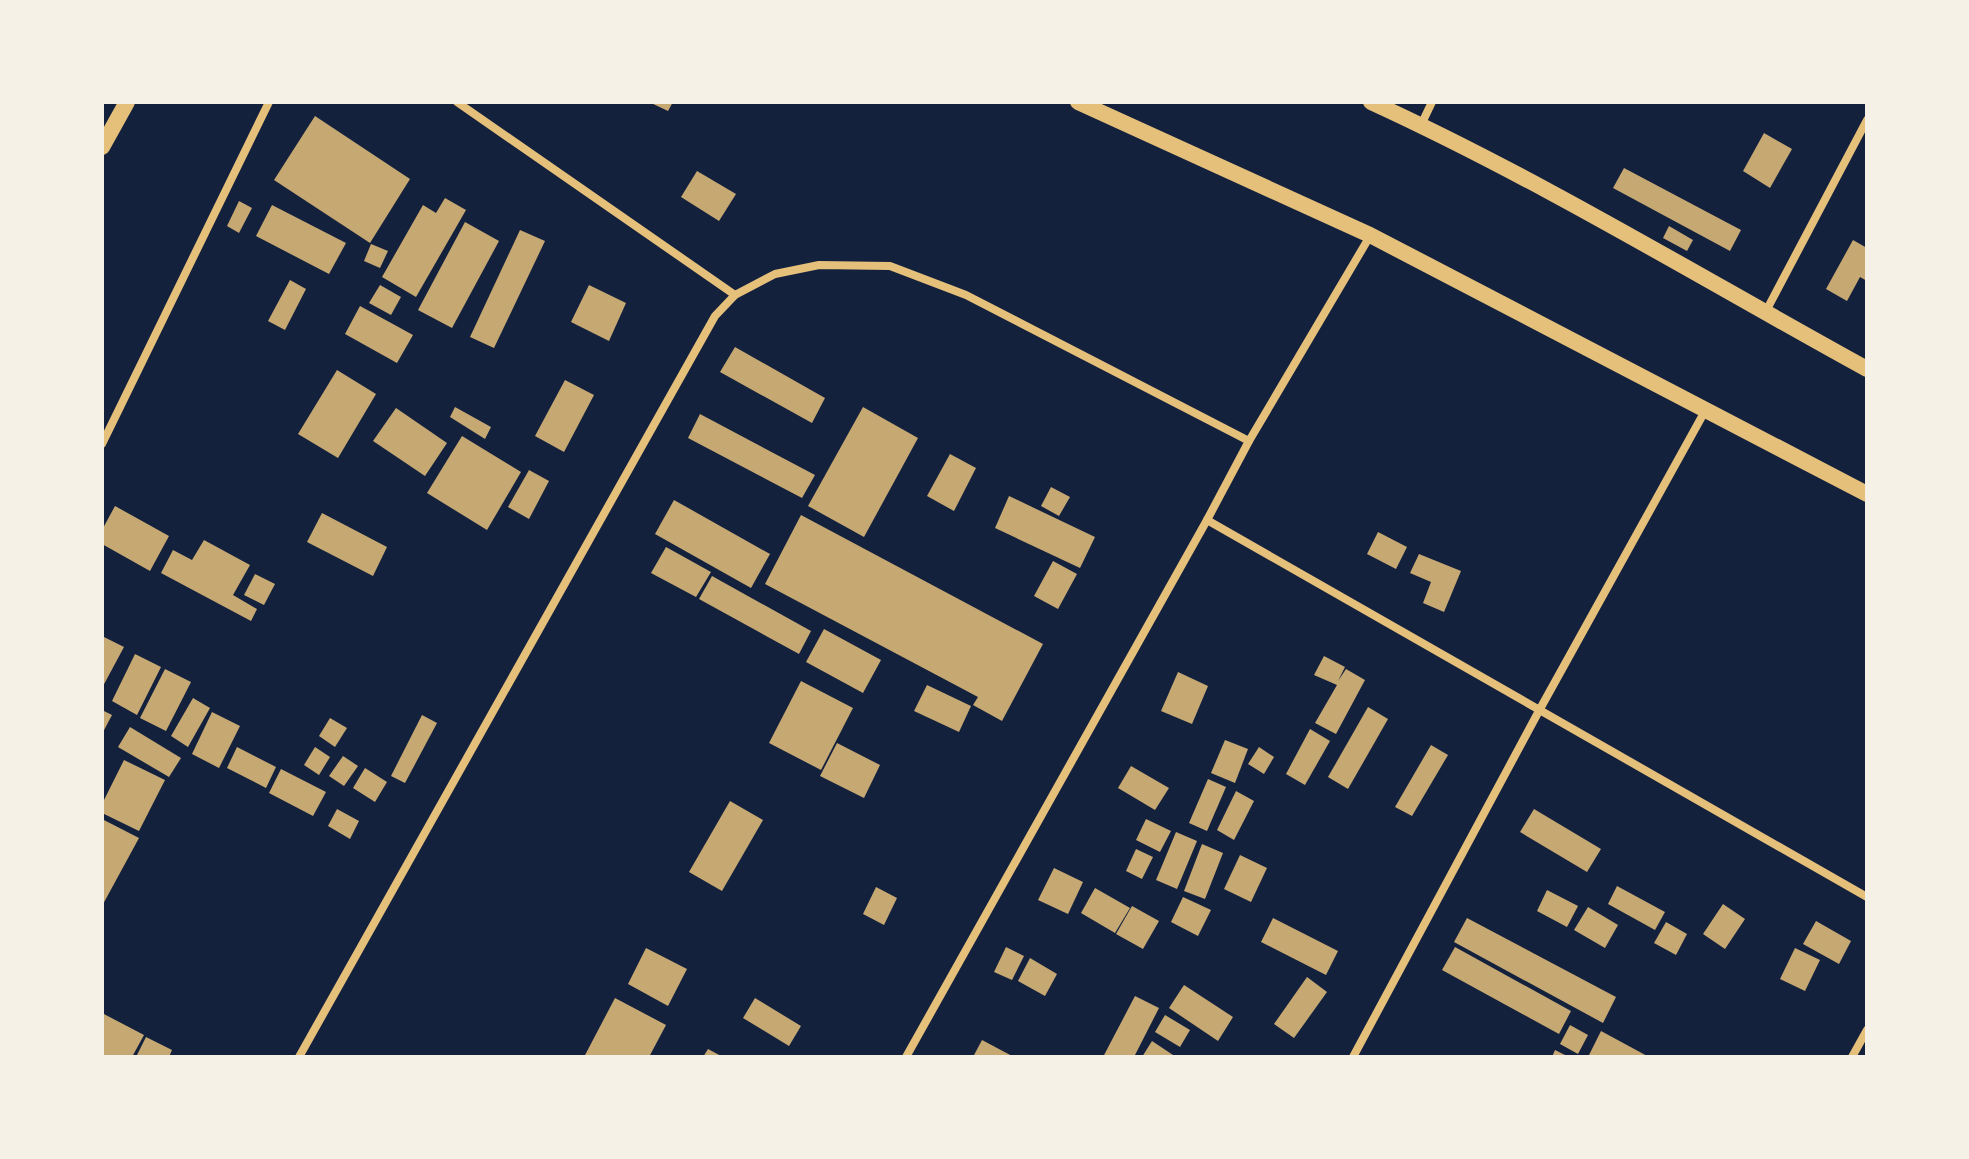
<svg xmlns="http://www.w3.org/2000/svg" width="1969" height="1159" viewBox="0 0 1969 1159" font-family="'Asap Condensed',sans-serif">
  <rect width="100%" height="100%" fill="#14213d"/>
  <!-- building -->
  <g fill="#c6a872">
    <polygon points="649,102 673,102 668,111"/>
    <polygon points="315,116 410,179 370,243 274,180"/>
    <polygon points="1764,133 1792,149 1770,188 1743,171"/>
    <polygon points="1624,168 1741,230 1730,251 1613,188"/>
    <polygon points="697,171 736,194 719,221 681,197"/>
    <polygon points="445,198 466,210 416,297 382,277 423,205 436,213"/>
    <polygon points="239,201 252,208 239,233 227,226"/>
    <polygon points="272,205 346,243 329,274 256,236"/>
    <polygon points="465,222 499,241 452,328 418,310"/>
    <polygon points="1669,226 1693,240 1687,251 1663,238"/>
    <polygon points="520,230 545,241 494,348 470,337"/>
    <polygon points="1853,240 1867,248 1867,281 1860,277 1847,301 1826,289"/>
    <polygon points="371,244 388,251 380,268 364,261"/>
    <polygon points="290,280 306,289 285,330 268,321"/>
    <polygon points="380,285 401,297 391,315 369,303"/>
    <polygon points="589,285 626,303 609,341 571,322"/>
    <polygon points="360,306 413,335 397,363 345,334"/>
    <polygon points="735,347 825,398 812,423 720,372"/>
    <polygon points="337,370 376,394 338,458 298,434"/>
    <polygon points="565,380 594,395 564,452 535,436"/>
    <polygon points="455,407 491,427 485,439 450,417"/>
    <polygon points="863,407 918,438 864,537 808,506"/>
    <polygon points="396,408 447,443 425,476 373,441"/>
    <polygon points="700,414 815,475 802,498 688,438"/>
    <polygon points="462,436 521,472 487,530 427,493"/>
    <polygon points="950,454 976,468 954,511 927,496"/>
    <polygon points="529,470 549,481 529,519 508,507"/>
    <polygon points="1051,487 1070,497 1059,516 1041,506"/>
    <polygon points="1009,496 1095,537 1080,568 995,528"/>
    <polygon points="674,500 770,554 751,588 655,534"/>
    <polygon points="115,506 169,536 150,571 102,544 102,530"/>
    <polygon points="322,513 387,547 373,576 307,542"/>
    <polygon points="801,515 1043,644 1002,721 973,705 978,697 765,584"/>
    <polygon points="1378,532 1407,547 1396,569 1367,554"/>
    <polygon points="204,540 250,565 233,595 257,609 251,621 161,573 173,550 192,560"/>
    <polygon points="666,547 711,572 696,597 651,573"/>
    <polygon points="1419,554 1461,571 1444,612 1423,603 1431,582 1410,573"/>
    <polygon points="1053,561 1077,574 1058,609 1034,596"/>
    <polygon points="255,574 275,584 264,605 244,595"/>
    <polygon points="712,576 811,631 799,654 699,599"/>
    <polygon points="824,629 881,660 863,693 806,662"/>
    <polygon points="102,636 124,647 102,688"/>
    <polygon points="135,654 161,667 137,715 112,701"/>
    <polygon points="1324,656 1345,667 1338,681 1346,669 1365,680 1336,734 1315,723 1337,685 1314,675"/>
    <polygon points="165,669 191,682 166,731 140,718"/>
    <polygon points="1178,672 1208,686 1192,724 1161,711"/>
    <polygon points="801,681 853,708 821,770 769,743"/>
    <polygon points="927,685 971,706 959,732 914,711"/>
    <polygon points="193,698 210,708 188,747 171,736"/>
    <polygon points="1368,707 1388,719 1348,789 1328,777"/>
    <polygon points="102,710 112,715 102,734"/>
    <polygon points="212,712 240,726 219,768 192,754"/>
    <polygon points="422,715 437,723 405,783 391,776"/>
    <polygon points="330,718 347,728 335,747 319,736"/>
    <polygon points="130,727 181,758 169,777 118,747"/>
    <polygon points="1310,729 1330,741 1305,785 1286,774"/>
    <polygon points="1225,740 1248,749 1235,783 1211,773"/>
    <polygon points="837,743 880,765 864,798 820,776"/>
    <polygon points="1431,745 1448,755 1412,816 1395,807"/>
    <polygon points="237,747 276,767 266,788 227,768"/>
    <polygon points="315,747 330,757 319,775 304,765"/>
    <polygon points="1259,747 1274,757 1264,774 1248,764"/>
    <polygon points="343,756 358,766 344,786 329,776"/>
    <polygon points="124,760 165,780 139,831 102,813 102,804"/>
    <polygon points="1131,766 1169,788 1155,810 1118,788"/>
    <polygon points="365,768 387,782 375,802 353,788"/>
    <polygon points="281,769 326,792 313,816 269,793"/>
    <polygon points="1208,779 1226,787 1207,831 1189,823"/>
    <polygon points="1236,791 1254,801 1234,840 1217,830"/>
    <polygon points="730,801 763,820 722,891 689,872"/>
    <polygon points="337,809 359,821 350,839 328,826"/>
    <polygon points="1534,809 1601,849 1587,872 1520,832"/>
    <polygon points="102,819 139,838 102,906"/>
    <polygon points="1146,819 1171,831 1160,852 1136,840"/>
    <polygon points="1176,832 1197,841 1177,889 1156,880"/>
    <polygon points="1202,844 1223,853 1205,899 1184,891"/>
    <polygon points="1136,849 1153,857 1142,879 1126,871"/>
    <polygon points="1240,855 1267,868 1251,902 1224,889"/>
    <polygon points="1054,868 1083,882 1068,914 1038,900"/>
    <polygon points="1617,886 1665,912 1655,930 1608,904"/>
    <polygon points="876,887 897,898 884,925 863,914"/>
    <polygon points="1095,888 1130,908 1115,933 1081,913"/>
    <polygon points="1547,890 1578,906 1567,927 1537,911"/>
    <polygon points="1183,897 1211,910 1198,936 1171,922"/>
    <polygon points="1723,904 1745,919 1725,949 1703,934"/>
    <polygon points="1132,906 1159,921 1143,949 1116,934"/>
    <polygon points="1588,907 1618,925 1605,948 1574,930"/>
    <polygon points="1273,918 1338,951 1326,975 1261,942"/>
    <polygon points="1467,918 1616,997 1603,1023 1454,942"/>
    <polygon points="1816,921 1851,941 1839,964 1803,944"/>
    <polygon points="1666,922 1687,934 1676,955 1654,943"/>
    <polygon points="1006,947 1024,956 1012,980 994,972"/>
    <polygon points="1455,947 1571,1011 1559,1034 1442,970"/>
    <polygon points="646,948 687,969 668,1006 628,984"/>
    <polygon points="1795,948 1820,960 1805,991 1780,979"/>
    <polygon points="1030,958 1057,974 1045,996 1018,981"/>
    <polygon points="1307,977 1327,992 1294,1038 1274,1024"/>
    <polygon points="1184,985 1233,1017 1218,1041 1169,1008"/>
    <polygon points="1135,996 1159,1008 1134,1057 1103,1057"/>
    <polygon points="615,998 666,1025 649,1057 584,1057"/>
    <polygon points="755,998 801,1026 789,1046 743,1018"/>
    <polygon points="102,1013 144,1035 132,1057 102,1057"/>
    <polygon points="1165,1015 1190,1030 1180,1047 1155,1032"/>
    <polygon points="1570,1025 1588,1035 1578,1054 1560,1044"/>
    <polygon points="1601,1031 1649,1057 1588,1057"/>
    <polygon points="146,1037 172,1050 169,1057 136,1057"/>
    <polygon points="982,1040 1014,1057 973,1057"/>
    <polygon points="1152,1041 1176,1057 1142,1057"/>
    <polygon points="708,1049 723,1057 703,1057"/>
    <polygon points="1555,1050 1569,1057 1552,1057"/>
  </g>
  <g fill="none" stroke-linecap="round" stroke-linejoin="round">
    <!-- minor -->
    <g stroke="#e5c07b" stroke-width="8">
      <polyline points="457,102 735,295"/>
      <polyline points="1421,125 1432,102"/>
      <polyline points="1765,313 1867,120"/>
      <polyline points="102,444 269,102"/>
      <polyline points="1207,520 1867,897"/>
      <polyline points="299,1057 715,316 735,295 775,274 819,265 890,266 966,295 1249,441"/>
      <polyline points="906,1057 1207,520 1249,441 1370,236"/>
      <polyline points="1353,1057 1540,709 1705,411"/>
      <polyline points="1852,1057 1867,1030"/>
    </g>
    <!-- secondary -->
    <g stroke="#e5c07b" stroke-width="16">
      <polyline points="1078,102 1370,235 1867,494"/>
      <path d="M1371,102C1541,180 1703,279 1867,369"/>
      <polyline points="102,147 127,102"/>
    </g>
  </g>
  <!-- border -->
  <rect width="1969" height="1159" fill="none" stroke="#f6f1e7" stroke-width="208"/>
</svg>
